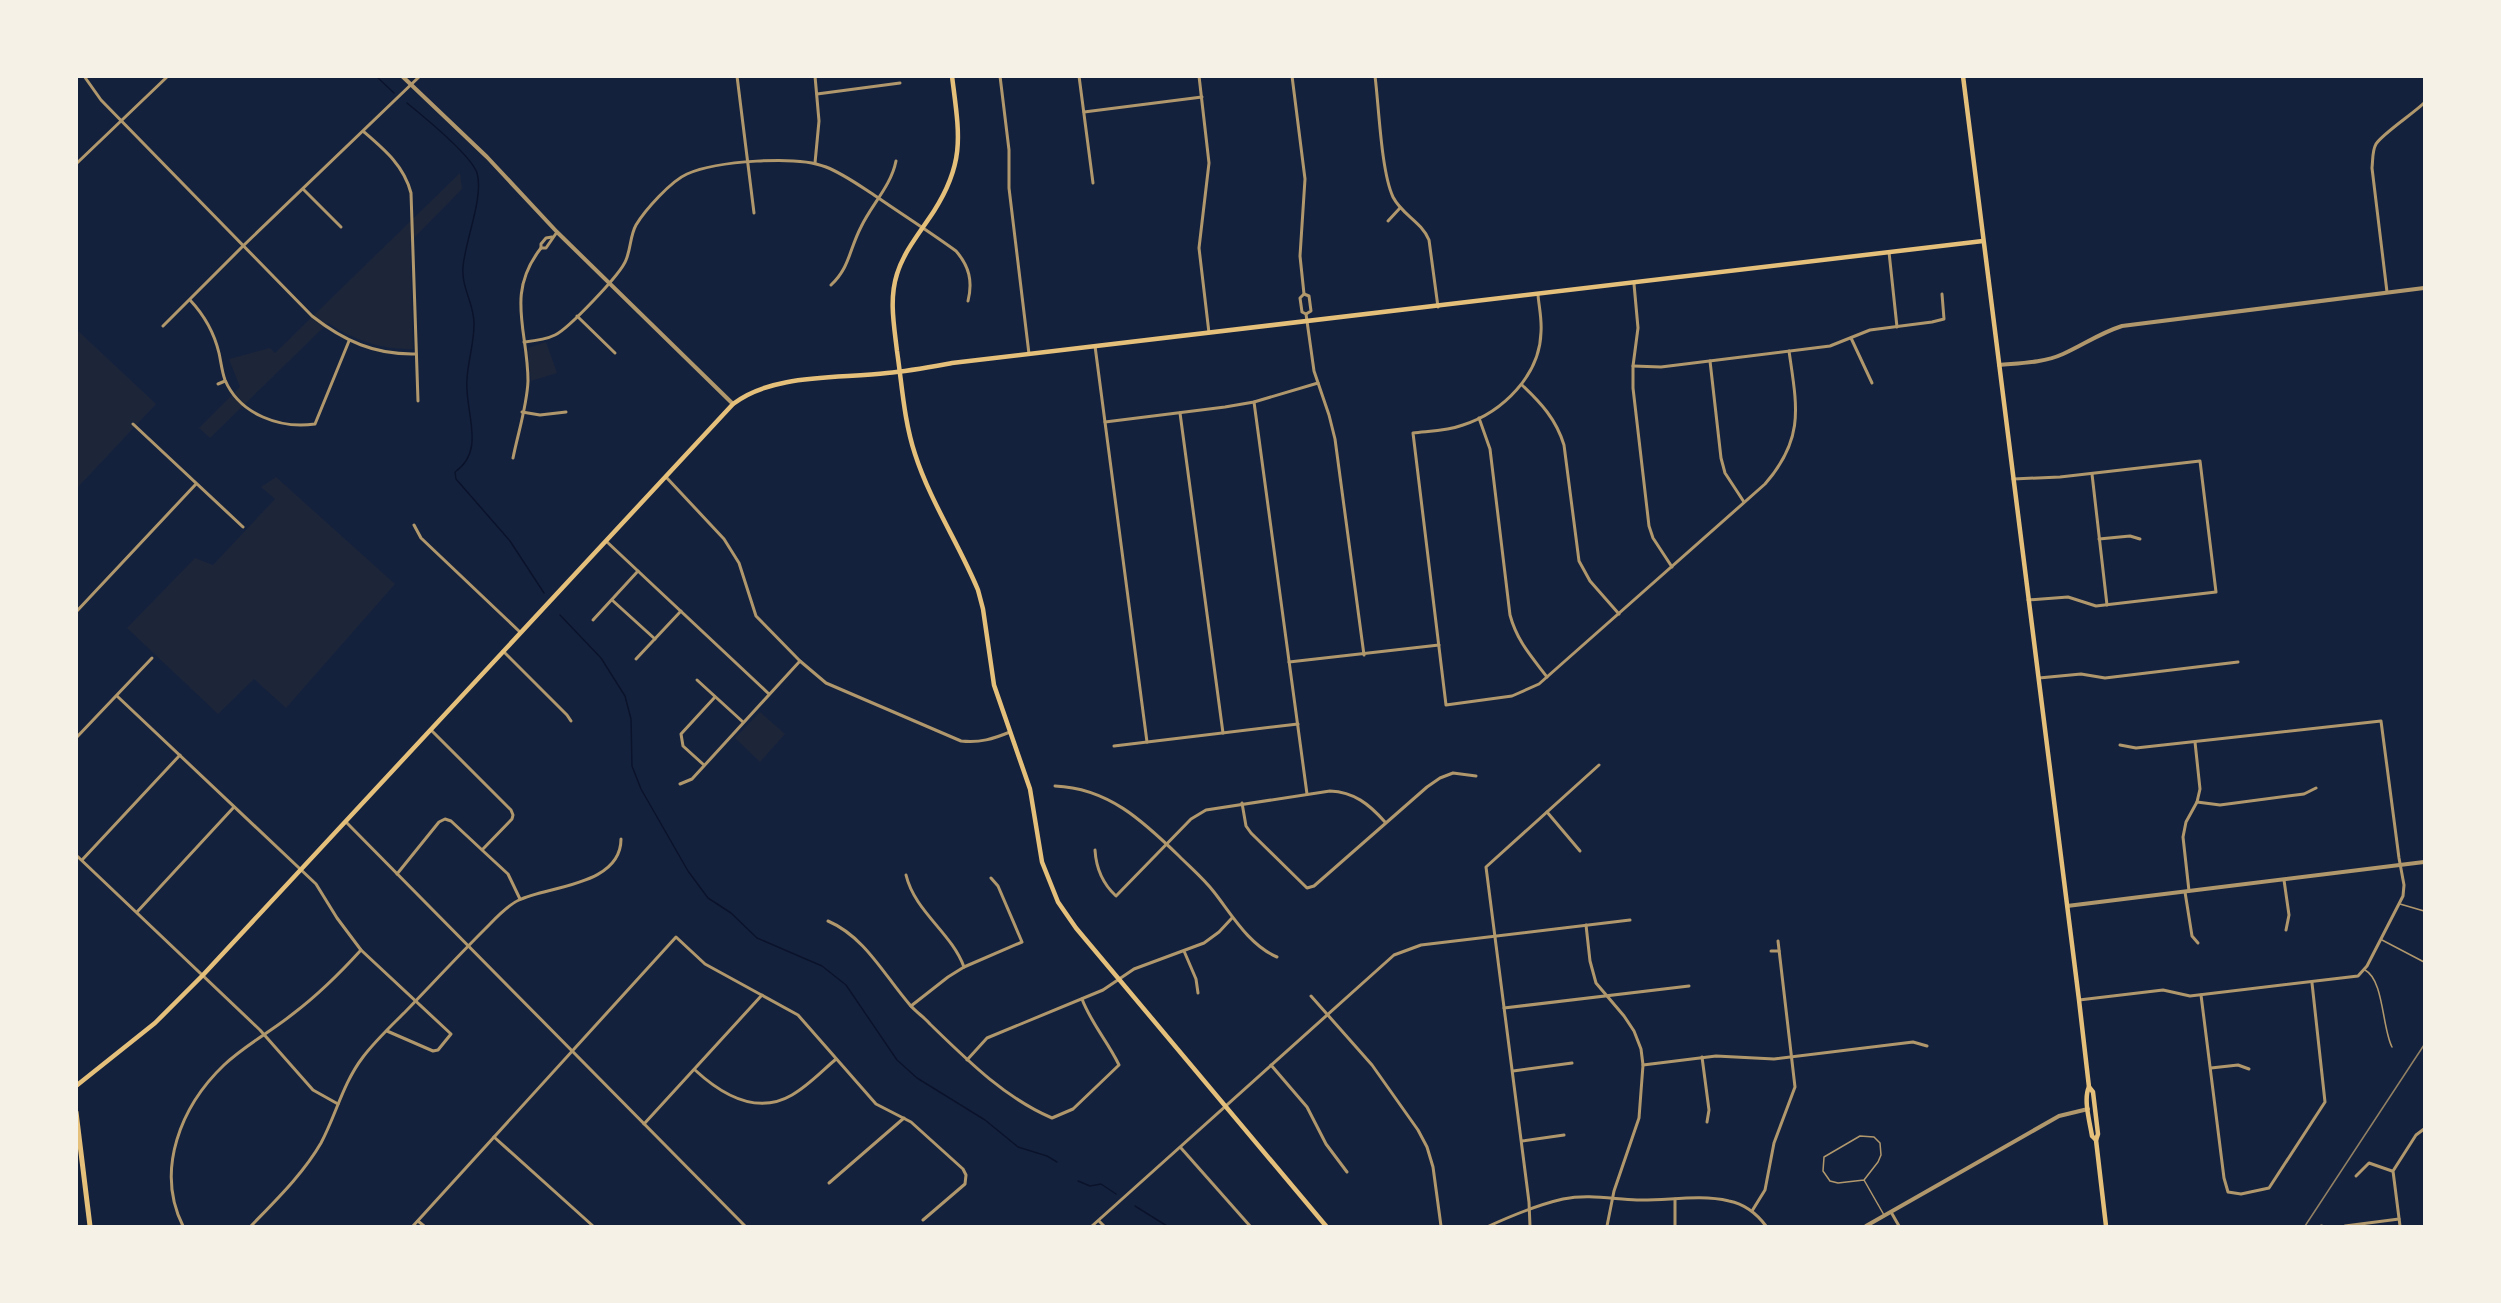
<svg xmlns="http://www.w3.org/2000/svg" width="2501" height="1303" viewBox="0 0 2501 1303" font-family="'Source Sans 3',sans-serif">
  <rect width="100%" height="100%" fill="#14213d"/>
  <!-- green -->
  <g fill="#1d2539">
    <path d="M460,173L462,189L410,242L413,349C381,350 354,340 328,323L210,438L199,428L240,387L229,359L270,348L275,353Z"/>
    <polygon points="78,331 156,404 77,488 76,333"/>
    <polygon points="546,342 557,373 531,381 528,348"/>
    <polygon points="276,477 395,584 286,708 254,679 218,714 127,628 195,558 213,565 275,499 261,487"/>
    <polygon points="760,712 785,734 760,762 735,738"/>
  </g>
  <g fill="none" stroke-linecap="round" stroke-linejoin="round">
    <!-- stream -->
    <g stroke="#0b132b" stroke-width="1.5">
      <polyline points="376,76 394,93"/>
      <path d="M407,103C423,116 471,155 477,173C484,197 465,241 463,267C461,288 475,305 474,325C474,343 468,361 467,379C464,411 487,450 455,472L456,479L510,541L544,593"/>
      <polyline points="560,615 601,658 625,696 631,719 632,766 641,789 688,871 708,898 731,913 757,938 822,966 846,985 897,1060 917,1078 985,1120 1018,1147 1047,1156 1057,1162"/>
      <polyline points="1078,1181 1090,1186 1101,1184 1116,1194"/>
      <polyline points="1135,1206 1167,1226"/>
    </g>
    <!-- service -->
    <g stroke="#b1986c" stroke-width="1.5">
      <polyline points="2400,904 2424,911"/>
      <polyline points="2382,940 2424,962"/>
      <path d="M2365,970C2384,980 2382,1028 2392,1047"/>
      <polyline points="1864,1180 1838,1183 1830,1181 1823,1171 1824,1157 1860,1136 1874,1137 1880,1143 1881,1155 1878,1162 1864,1180 1884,1215"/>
    </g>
    <!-- minor -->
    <g stroke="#b1986c" stroke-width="3">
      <path d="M84,76L101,100L312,316C344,341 375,355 416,354"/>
      <polyline points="737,76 754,213"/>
      <polyline points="815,76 819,121 815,163"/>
      <polyline points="1000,76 1009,150 1009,188 1029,354"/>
      <polyline points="1079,76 1093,183"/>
      <polyline points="1199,76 1209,163 1199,248 1209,333"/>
      <polyline points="1292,76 1305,179 1300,256 1304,294 1300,298 1302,312 1306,314 1314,371 1329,415 1335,439 1364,655"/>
      <path d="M1375,76C1379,107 1381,171 1393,197C1402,215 1421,221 1429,240L1438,307"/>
      <polyline points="817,94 900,83"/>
      <polyline points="1084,112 1202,97"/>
      <path d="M364,132C385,150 404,166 411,193L418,401"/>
      <polyline points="76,164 168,76"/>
      <polyline points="303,189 341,227"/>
      <polyline points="1388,221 1400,208"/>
      <polyline points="541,248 546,248 557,232"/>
      <polyline points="1889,252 1897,327"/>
      <polyline points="1634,284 1638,328 1633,366 1633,388 1649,526 1653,538 1672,567"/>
      <path d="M831,285C850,267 849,250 861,227C872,204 891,186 896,161"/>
      <path d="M2387,292L2372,168C2373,160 2372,151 2376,144C2382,134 2414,113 2424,103"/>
      <polyline points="1304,294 1309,296 1311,311 1306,314"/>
      <path d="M1538,295C1539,307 1542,319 1541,332C1540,375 1503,412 1463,425C1447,431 1430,431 1413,433L1446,705L1512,696L1539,684L1765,484C1805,438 1797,407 1789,351"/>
      <path d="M190,300C205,316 214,332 219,353C221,362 222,372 225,380C240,415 281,429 315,424L349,341"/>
      <polyline points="577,316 615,353"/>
      <polyline points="163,326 243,246 420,76"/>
      <polyline points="1851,338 1872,383"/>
      <path d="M524,342C534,341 545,340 555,335C568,329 621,274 626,260C631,248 630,236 636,225C645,210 671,181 687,174C716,161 797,155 826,167C844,174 860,186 877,197C903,215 930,232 956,251C969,266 973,281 968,301"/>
      <polyline points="1095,346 1147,742"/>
      <polyline points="1710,361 1721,458 1725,473 1744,502"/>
      <polyline points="1633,366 1661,367 1830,346 1870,330 1932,322 1944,319 1942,294"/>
      <polyline points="218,384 225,381"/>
      <path d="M1522,385C1541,403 1556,419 1564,445L1579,561L1590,581L1619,614"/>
      <polyline points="1254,402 1307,794"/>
      <polyline points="522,412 540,415 566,412"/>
      <polyline points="1180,413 1223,733"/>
      <path d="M1479,418L1490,449L1510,615C1517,641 1531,656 1547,677"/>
      <polyline points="1105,422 1225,407 1254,402 1318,383"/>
      <polyline points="133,424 243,527"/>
      <path d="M513,458C518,433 527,406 528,381C528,330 505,294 541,248V244L546,238L552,237"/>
      <polyline points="2092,474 2107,605"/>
      <path d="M666,477L724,539L739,563L756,616L800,661L826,683L961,741C980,743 993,739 1010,732"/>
      <polyline points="2013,479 2060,477 2200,461 2216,592 2096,606 2068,597 2028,600"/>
      <polyline points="414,525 421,538 520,632"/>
      <polyline points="2099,539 2130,536 2140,539"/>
      <polyline points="606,541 769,694"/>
      <polyline points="612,600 655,639"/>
      <polyline points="76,612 196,484"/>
      <polyline points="593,620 638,571"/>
      <polyline points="503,651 567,715 571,721"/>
      <polyline points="636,659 681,611"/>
      <polyline points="1289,662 1439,645"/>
      <polyline points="2039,678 2081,674 2105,678 2238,662"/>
      <polyline points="697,680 743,722"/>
      <polyline points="117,696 316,884 337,918 361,950 451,1034 438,1050 433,1051 387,1031"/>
      <polyline points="431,730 511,810 513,815 512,819 482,850 508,874 520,899"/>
      <polyline points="76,738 152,658"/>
      <polyline points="1114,746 1298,724"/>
      <polyline points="704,765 683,746 681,734 715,697"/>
      <polyline points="680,784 692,779 800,661"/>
      <path d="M1055,786C1108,788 1143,821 1179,856C1191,868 1204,879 1214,892C1232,915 1249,945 1277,957"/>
      <polyline points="2197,802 2220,805 2304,794 2316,788"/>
      <polyline points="1242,803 1246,826 1251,833 1307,888 1314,886 1427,787 1440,778 1453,773 1476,776"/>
      <polyline points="1547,812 1580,851"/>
      <polyline points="346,822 745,1226"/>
      <path d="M1095,850C1096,867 1103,884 1116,896L1191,819L1206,810L1330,791C1354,792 1369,804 1385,822"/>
      <polyline points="76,855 260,1030 313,1090 338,1104"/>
      <polyline points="82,860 180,755"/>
      <polyline points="397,874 439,822 445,819 451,821 481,849"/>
      <path d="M906,875C915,912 951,932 964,967"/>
      <polyline points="2284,880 2289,915 2286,930"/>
      <polyline points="2189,891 2183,837 2186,822 2197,802 2200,789 2195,742"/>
      <polyline points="2185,892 2192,936 2198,943"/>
      <polyline points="137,912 234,807"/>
      <path d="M828,921C865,937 884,975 910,1005C916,1012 924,1017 930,1024C967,1060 1005,1098 1052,1118L1073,1109L1119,1065C1108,1042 1091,1023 1082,999"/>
      <polyline points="1586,925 1590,961 1596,983 1624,1016 1634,1031 1641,1049 1643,1065 1639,1118 1614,1191 1607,1226"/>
      <polyline points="1184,951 1196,979 1198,993"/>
      <polyline points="1771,951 1779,951"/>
      <polyline points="2201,995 2224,1178 2228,1192 2241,1194 2269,1188 2325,1102 2312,983"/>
      <polyline points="1311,996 1372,1065 1418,1130 1427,1147 1433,1167 1441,1226"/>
      <polyline points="2079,1000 2163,990 2190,996 2358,976 2367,966 2403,896 2404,885 2399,858 2381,721 2136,748 2120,745"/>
      <polyline points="911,1006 948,977 964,967 1022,942 998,886 991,878"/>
      <polyline points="1504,1008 1689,986"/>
      <polyline points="1702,1057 1709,1110 1707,1122"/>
      <polyline points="967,1060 987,1038 1103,990 1134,969 1204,943 1219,932 1232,918"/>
      <polyline points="1271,1065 1307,1107 1326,1144 1347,1172"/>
      <polyline points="1643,1065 1716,1056 1774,1059 1913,1042 1927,1046"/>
      <polyline points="2211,1068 2238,1065 2249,1069"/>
      <path d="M695,1070C721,1094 756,1116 792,1095C808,1086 822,1071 836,1059"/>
      <polyline points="1513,1071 1572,1063"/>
      <polyline points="644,1124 762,995"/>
      <polyline points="494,1137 593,1226"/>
      <polyline points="1522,1141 1564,1135"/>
      <polyline points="1181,1148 1250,1226"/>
      <polyline points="2356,1176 2369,1163 2392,1171"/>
      <polyline points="829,1183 904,1118"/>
      <polyline points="1675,1199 1675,1226"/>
      <polyline points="1752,1211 1765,1190 1774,1143 1795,1087 1778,941"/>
      <polyline points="1891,1212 1899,1226"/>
      <polyline points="418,1221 424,1226"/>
      <polyline points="1099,1221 1104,1226"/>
      <path d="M183,1226C155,1170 181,1106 224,1065C245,1045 272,1031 294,1013C319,994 341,972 361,950"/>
      <path d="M251,1226C276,1200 303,1174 321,1143C336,1115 343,1083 363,1057C375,1041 391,1026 406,1011C432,984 458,956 485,929C495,919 506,906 519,900C547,886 621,886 621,839"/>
      <polyline points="413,1226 676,937 705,964 798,1015 876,1104 911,1122 963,1169 966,1175 965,1184 923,1220"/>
      <polyline points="1092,1226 1394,955 1421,945 1630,920"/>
      <path d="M1489,1226C1513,1215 1537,1205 1563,1199C1588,1194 1612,1199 1637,1200C1667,1201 1699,1194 1729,1201C1744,1204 1757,1214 1766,1226"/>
      <polyline points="1530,1226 1529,1202 1486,867 1599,765"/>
      <polyline points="2321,1226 2322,1226"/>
      <polyline points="2345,1226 2399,1219"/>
      <polyline points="2400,1226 2393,1171 2416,1135 2424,1129"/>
    </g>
    <!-- tertiary -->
    <g stroke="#b1986c" stroke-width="4">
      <polyline points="402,76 487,157 557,232 733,404"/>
      <path d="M1999,365C2021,363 2043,363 2063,354C2083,345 2100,333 2122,326L2424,288"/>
      <polyline points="2067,906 2424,862"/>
      <polyline points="1866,1226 2059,1116 2088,1109"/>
    </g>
    <!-- secondary -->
    <g stroke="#e5c07b" stroke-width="4.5">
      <path d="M952,76C959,133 966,161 934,211C921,231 904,251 897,274C889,299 894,325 897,351C902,385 904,421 915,454C930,501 959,544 978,590L983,609L994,685L1030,789L1042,862L1058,902L1076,928L1326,1226"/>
      <path d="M1963,76L2079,1000L2089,1087C2083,1099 2090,1123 2092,1136L2096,1140"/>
      <path d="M76,1086L155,1023L203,975L733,404C773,373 840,379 887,373C909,371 930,367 952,363L1983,241"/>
      <polyline points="2089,1087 2093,1092 2098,1134 2096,1140 2106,1226"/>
    </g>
    <!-- primary -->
    <polyline stroke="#e5c07b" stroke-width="5" points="76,1112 90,1226"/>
    <!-- rail -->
    <polyline stroke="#918062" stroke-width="1.5" points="2305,1226 2424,1045"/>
  </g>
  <!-- border -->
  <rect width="2501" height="1303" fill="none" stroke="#f6f1e7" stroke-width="156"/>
</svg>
